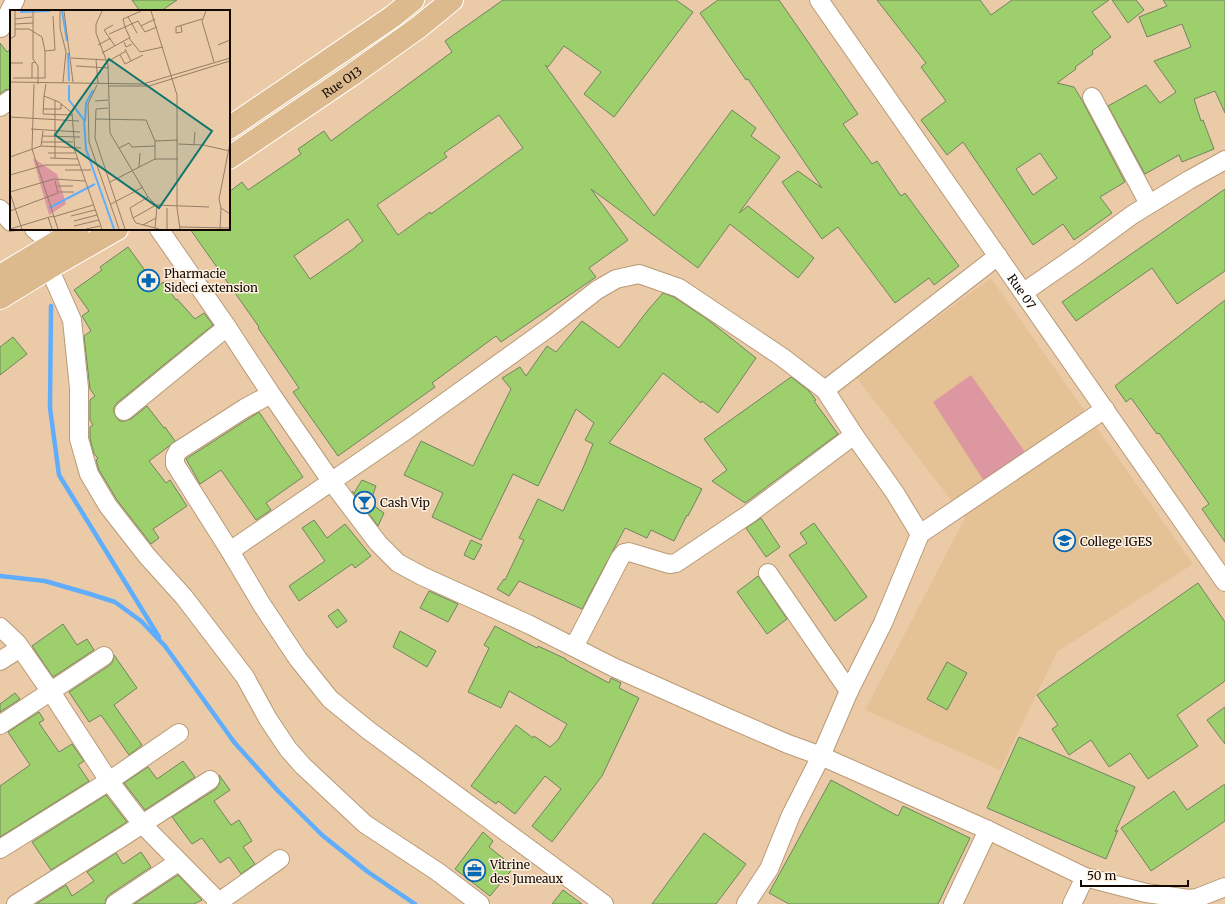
<svg xmlns="http://www.w3.org/2000/svg" width="1225" height="904" viewBox="0 0 1225 904" font-family="Merriweather,serif">
  <rect width="100%" height="100%" fill="#ebcba7"/>
  <!-- built -->
  <polygon fill="#e5c196" points="991,278 1193,564 1057,652 1000,770 865,710 965,518 856,377"/>
  <!-- green -->
  <polygon fill="#dd97a0" points="971,375 1025,452 984,481 933,402"/>
  <g fill="none" stroke-linecap="round" stroke-linejoin="round">
    <!-- stream -->
    <g stroke="#60adfc" stroke-width="4.5">
      <polyline points="51,306 50,408 59,475 159,637"/>
      <polyline points="0,576 45,581 90,594 115,602 141,621 165,646 234,742 278,791 322,835 368,872 415,904"/>
    </g>
  </g>
  <!-- building -->
  <g fill="#9ecf6d" stroke="#70845f" fill-rule="evenodd">
    <polygon points="132,0 177,0 161,11 140,11"/>
    <path d="M503,0H676L693,12L614,117L584,94L601,72L564,46L548,67L545,65L654,216L732,110L756,128L751,136L780,157L739,213L748,206L814,258L798,278L730,224L698,268L591,189L628,240L589,268L596,277L501,342L496,336L432,383L435,387L338,456L293,392L299,388L258,328L259,327L190,229H229V192L242,182L248,190L301,154L298,149L324,131L331,141L452,52L445,41ZM499,115L523,148L431,214L430,212L398,235L377,205L447,157L444,153ZM348,219L363,241L356,246V247L310,279L294,256Z"/>
    <polygon points="718,0 779,0 858,114 843,124 872,164 877,161 901,196 905,193 959,266 934,285 929,278 895,303 838,227 822,239 782,182 798,171 822,188 748,79 746,80 700,13"/>
    <path d="M877,0H980L991,15L1012,0H1109L1092,12L1111,37L1092,51L1093,54L1075,67L1076,69L1057,83L1074,87L1082,100L1125,182L1100,197L1112,213L1074,240L1063,224L1033,245L963,142L947,155L921,120L946,101L921,67L926,63ZM1040,153L1057,178L1033,195L1016,169Z"/>
    <polygon points="1112,0 1136,0 1144,10 1128,23"/>
    <polygon points="1163,0 1225,0 1225,113 1215,91 1194,99 1201,121 1203,120 1214,149 1182,162 1179,155 1145,174 1108,106 1146,85 1160,103 1176,92 1154,61 1191,47 1182,24 1147,37 1139,17 1167,6"/>
    <polygon points="0,43 7,52 11,49 11,89 5,90 0,94"/>
    <polygon points="1225,189 1225,271 1177,304 1152,268 1076,321 1062,302"/>
    <polygon points="128,247 157,287 163,282 176,300 177,299 195,319 204,313 213,325 117,403 114,408 114,412 116,417 120,421 125,421 131,419 147,406 164,428 165,427 175,441 168,447 149,461 166,483 170,480 187,506 153,529 159,538 151,544 117,500 99,470 96,460 98,458 94,454 90,438 90,427 93,425 90,420 90,400 95,396 90,389 84,336 91,331 82,316 89,311 74,290 102,270 100,267"/>
    <polygon points="663,293 674,297 707,319 756,358 718,413 702,401 701,403 663,373 609,443 702,489 688,516 687,515 674,541 651,530 647,538 625,528 582,609 519,581 509,596 497,589 504,579 505,580 524,540 519,538 538,499 563,511 583,468 593,444 585,440 594,423 576,409 538,486 513,474 481,540 432,517 443,493 404,475 421,441 473,466 511,389 502,378 520,367 526,376 547,346 556,352 582,321 619,348 648,310"/>
    <polygon points="1225,300 1225,542 1202,509 1209,504 1159,433 1157,434 1131,398 1126,402 1115,386"/>
    <polygon points="13,337 27,354 0,375 0,347"/>
    <polygon points="791,377 809,391 816,400 814,401 838,434 745,503 712,481 727,470 704,439"/>
    <polygon points="259,412 303,477 266,503 271,510 256,520 221,470 200,484 186,459"/>
    <polygon points="362,480 376,486 370,503 384,513 378,526 352,491 354,493"/>
    <polygon points="761,518 780,547 766,557 746,528"/>
    <polygon points="314,520 327,538 345,524 371,556 355,568 352,564 299,601 289,586 325,561 302,528"/>
    <polygon points="814,523 867,597 835,621 789,555 807,543 800,533"/>
    <polygon points="471,540 482,545 474,560 464,555"/>
    <polygon points="758,576 787,619 767,634 737,592"/>
    <polygon points="1198,583 1225,622 1225,681 1177,715 1198,746 1148,779 1130,753 1109,767 1091,740 1069,755 1052,729 1058,725 1037,695"/>
    <polygon points="429,591 458,604 448,622 420,608"/>
    <polygon points="338,609 347,621 337,628 328,616"/>
    <polygon points="63,624 77,645 87,639 94,650 53,677 32,646"/>
    <polygon points="495,626 537,648 538,646 566,659 566,660 609,683 611,678 621,683 619,688 639,698 602,776 552,842 532,826 561,789 545,776 515,814 498,801 496,804 471,786 516,725 533,738 534,736 550,747 558,740 567,724 509,691 501,708 468,692 489,648 484,645"/>
    <polygon points="400,631 436,651 427,667 393,647"/>
    <polygon points="114,655 137,688 114,705 142,745 129,755 101,715 89,722 69,692 110,665 113,661"/>
    <polygon points="947,662 967,673 947,710 927,699"/>
    <polygon points="15,693 20,699 0,712 0,704"/>
    <polygon points="1225,707 1225,744 1207,720"/>
    <polygon points="39,712 44,720 39,723 59,752 72,744 84,761 78,765 89,781 0,837 0,786 30,765 8,732"/>
    <polygon points="1019,737 1135,787 1115,832 1118,830 1106,859 987,808"/>
    <polygon points="183,761 195,777 145,810 124,783 148,767 157,779"/>
    <polygon points="219,775 230,790 214,801 231,825 239,820 252,841 243,847 255,864 241,874 229,857 220,863 202,838 192,844 172,817 216,789 219,784 220,780"/>
    <polygon points="831,780 898,816 903,806 970,838 938,904 789,904 769,893"/>
    <polygon points="1225,784 1225,821 1151,871 1121,828 1174,791 1187,810"/>
    <polygon points="106,795 127,822 51,870 32,842"/>
    <polygon points="483,832 493,841 489,847 514,867 490,896 455,869"/>
    <polygon points="704,833 746,864 716,904 652,904"/>
    <polygon points="141,852 151,867 109,895 106,899 105,904 36,904 66,885 72,896 94,881 87,872 116,853 123,864"/>
    <polygon points="178,875 202,900 194,904 134,904"/>
    <polygon points="563,890 582,904 552,904"/>
  </g>
  <g fill="none" stroke-linecap="round" stroke-linejoin="round">
    <defs>
      <g id="minor">
        <path id="s1" d="M819,0L1225,582"/>
        <polyline points="1,28 15,0"/>
        <polyline points="1092,97 1149,204"/>
        <polyline points="0,107 11,99"/>
        <polyline points="0,209 11,222"/>
        <polyline points="34,229 41,235 50,246"/>
        <polyline points="159,229 227,327 271,394 331,481 378,543 398,563 422,576 528,624 613,667 721,715 788,744 821,756 988,830 1085,877 1146,893 1189,899 1197,898 1225,887"/>
        <polyline points="49,268 72,320 79,388 79,439 89,474 108,506 147,556 184,597 223,648 245,677 268,719 288,749 303,766 365,824 438,872 480,904"/>
        <polyline points="1024,292 1079,254 1132,215 1189,180 1225,160"/>
        <polyline points="825,390 998,256"/>
        <polyline points="271,394 245,408 178,451 175,457 175,464 230,551 262,605 298,659 330,699 368,730 604,904"/>
        <polyline points="124,411 227,327"/>
        <polyline points="230,551 408,429 551,326 597,290 616,279 639,274 679,288 782,357 825,390 854,435 895,493 920,534"/>
        <polyline points="768,573 849,691"/>
        <polyline points="0,627 17,643 51,692 109,781 142,824 221,904"/>
        <polyline points="574,647 620,558 624,553 629,552 669,564 676,563 749,514 854,435"/>
        <polyline points="0,661 20,648"/>
        <polyline points="0,725 104,656"/>
        <polyline points="0,849 109,781 179,733"/>
        <polyline points="16,904 121,838 210,780"/>
        <polyline points="115,904 178,862"/>
        <polyline points="216,904 280,859"/>
        <polyline points="746,904 769,869 791,815 821,756 849,691 883,623 920,534 1105,409"/>
        <polyline points="953,904 988,830"/>
        <polyline points="1072,904 1085,877"/>
      </g>
      <g id="major">
        <polyline points="229,128 392,17 413,0"/>
        <path id="s2" d="M229,158L353,74L419,27L452,0"/>
        <polyline points="0,276 78,229"/>
        <polyline points="0,298 49,268 117,229"/>
      </g>
    </defs>
    <!-- minor casing -->
    <use href="#minor" stroke="#b99a77" stroke-width="20"/>
    <!-- major casing -->
    <use href="#major" stroke="#fff" stroke-width="24"/>
    <!-- minor -->
    <use href="#minor" stroke="#fff" stroke-width="18"/>
    <!-- major -->
    <use href="#major" stroke="#dcba8e" stroke-width="22"/>
  </g>
  <!-- icons -->
  <defs>
    <symbol id="pharmacy-ring" viewBox="-11 -11 22 22"><circle r="9.5" fill="#fdf0e1" stroke="#0667b3" stroke-width="1.5"/><path d="M-2-6h4v4h4v4h-4v4h-4v-4h-4v-4h4Z" fill="#0667b3"/></symbol>
    <symbol id="bar-ring" viewBox="-11 -11 22 22"><circle r="9.5" fill="#fdf0e1" stroke="#0667b3" stroke-width="1.5"/><path d="M-6-5H6L.8 .8V4.5H3.5V6h-7V4.5H-.8V.8Z" fill="#0667b3"/></symbol>
    <symbol id="school-ring" viewBox="-11 -11 22 22"><circle r="9.5" fill="#fdf0e1" stroke="#0667b3" stroke-width="1.5"/><path d="M0-5L7-2L0 1L-7-2ZM-4 1L0 2.5L4 1V4Q0 6-4 4Z" fill="#0667b3"/></symbol>
    <symbol id="office-ring" viewBox="-11 -11 22 22"><circle r="9.5" fill="#fdf0e1" stroke="#0667b3" stroke-width="1.5"/><path d="M-6-3h4V-5.5h4V-3h4V5H-6ZM-1-4.5V-3h2v-1.5ZM-6 0V1H6V0Z" fill="#0667b3"/></symbol>
  </defs>
  <g fill-rule="evenodd">
    <use href="#pharmacy-ring" x="136" y="268" width="25" height="25"/>
    <use href="#bar-ring" x="352" y="490" width="25" height="25"/>
    <use href="#school-ring" x="1052" y="528" width="25" height="25"/>
    <use href="#office-ring" x="462" y="858" width="25" height="25"/>
  </g>
  <g text-anchor="middle" dominant-baseline="central" stroke-width="3" stroke-linejoin="round" paint-order="stroke">
    <!-- street labels -->
    <g font-size="12" fill="#130901" stroke="#fdf0e1">
      <text stroke="none"><textPath href="#s2" startOffset="136">Rue O13</textPath></text>
      <text stroke="none"><textPath href="#s1" startOffset="355">Rue 07</textPath></text>
    </g>
    <!-- poi labels -->
    <g font-size="12" fill="#130901" stroke="#fdf0e1" text-anchor="start">
      <text x="164" y="273">Pharmacie<tspan x="164" dy="14">Sideci extension</tspan></text>
      <text x="380" y="502">Cash Vip</text>
      <text x="1080" y="541">College IGES</text>
      <text x="490" y="864">Vitrine<tspan x="490" dy="14">des Jumeaux</tspan></text>
    </g>
  </g>
  <!-- overview -->
  <g transform="translate(10 10)">
    <rect width="220" height="220" fill="#ebcba7"/>
    <path d="M23,148L47,164L56,194L39,205Z" fill="#dd97a0"/>
    <path fill="none" stroke="#60adfc" stroke-width="2" d="M52,1L57,31M10,2L40,1M58,43L59,71M59,75V90L74,110L76,139L104,219M75,111L76,93L83,80M39,198L85,174"/>
    <path fill="none" stroke="#957d65" stroke-width="1" d="M23,1V49L28,56V74M50,1V18L56,42L53,72M54,1L63,72M92,1L86,14V23L98,55L100,123L138,187L146,195L199,197M131,1L113,9L115,17L128,11L131,16L145,9M141,1L167,85V198L170,219M196,1L192,11L204,52M118,7L127,23M5,9L22,7M5,14L23,13M103,15L94,20L105,36M131,16L135,22L147,17M171,16L172,22L166,23V17L192,9M99,24L115,17L120,28M0,29L5,26V1M114,32L116,37L122,34M88,35L101,28M208,35L220,30M115,39L121,51L133,45M35,41L45,40L43,6M92,43L119,28L130,42L153,37M110,45L115,54L121,51M61,48L96,50M86,50L88,73M97,52L116,41M0,53H13M66,56L99,58M3,68H35V41L32,27L19,19H5M22,68V53L25,52M0,72L133,74L220,48M24,74L22,139L48,219M36,74L34,86L49,92L62,103L65,141L92,219M87,75L78,94L79,132L109,219M99,76H139L220,51M34,86L33,104L62,105M85,91L98,90M98,98L86,99L85,128L115,219M33,99H51V94M0,107L69,111M86,109L136,110L145,131V149M21,119L70,122M32,126L70,127M145,131L168,130M31,132H63M220,133L209,189L211,198L220,204M168,134L193,135L220,141M184,134L185,122M31,136L71,138M109,138L119,133L122,137L145,136M38,143H65M0,147L31,136L33,121M40,148L68,149M45,148V90M129,157L130,143M55,160H81M0,165L35,155H69M100,172L145,149H168M48,176H63M0,182L44,169L75,171M49,182H64M0,183L12,219M138,187L120,198L123,208L126,213L149,219M101,194L133,177M0,201L48,183L45,171M61,206L85,200M38,207L42,219M43,207L83,195M123,208L146,195M64,211L87,205M133,215L146,208M64,216L89,210M170,217L220,218M145,218L147,196M0,219L43,206M76,219L90,216M157,219V198M210,219L211,198"/>
    <path fill="#0f766e" fill-opacity="0.15" stroke="#0f766e" stroke-width="2" d="M99,49L202,121L149,198L45,125Z"/>
    <rect width="220" height="220" fill="none" stroke="#130901" stroke-width="2"/>
  </g>
  <!-- scale -->
  <path d="M1081 880v6h107v-6" fill="none" stroke="#130901" stroke-width="2"/>
  <text x="1087" y="880" font-size="12" fill="#130901" stroke="#fdf0e1" stroke-width="3" paint-order="stroke">50 m</text>
</svg>
